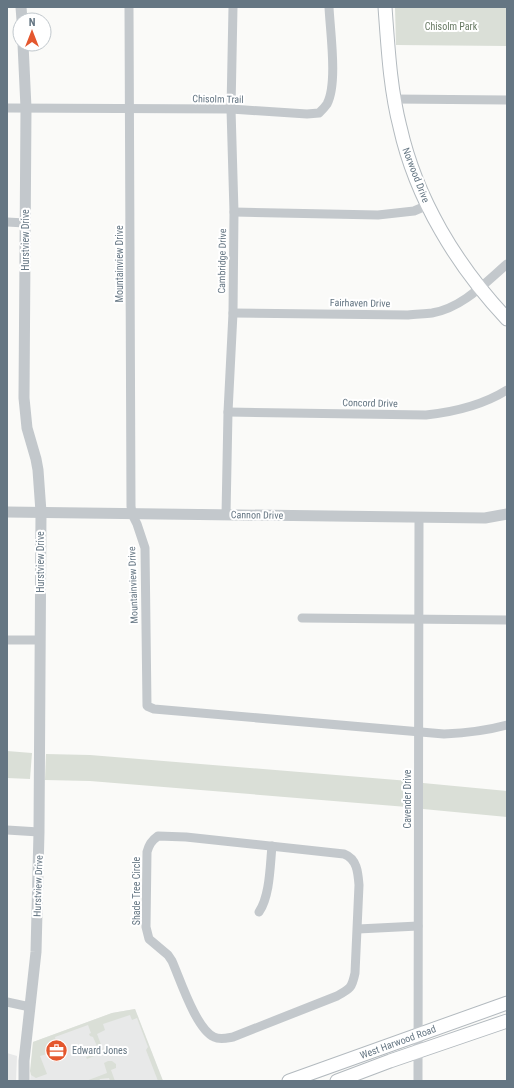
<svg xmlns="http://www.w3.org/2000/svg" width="514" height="1088" viewBox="0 0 514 1088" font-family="'Roboto Condensed',sans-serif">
  <rect width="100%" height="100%" fill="#fafaf8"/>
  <!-- built -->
  <g fill="#e8e9e9">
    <polygon points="135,1009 163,1081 30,1081 33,1042 112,1013"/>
    <polygon points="7,1053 17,1056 16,1081 7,1081"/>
  </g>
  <!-- green -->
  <g fill="#dadfd7">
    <polygon points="395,7 507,7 507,46 396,45"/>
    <polygon points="7,751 32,753 30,779 7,778"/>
    <polygon points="46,754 90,755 409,781 407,807 90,781 45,780"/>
    <polygon points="423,783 507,791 507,817 423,809"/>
    <polygon points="135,1009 163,1081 158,1081 146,1050 148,1047 137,1018 132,1020 130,1015 103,1024 105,1030 97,1034 104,1052 87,1059 86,1057 99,1053 98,1046 97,1046 93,1037 90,1036 89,1034 91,1033 88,1025 55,1037 56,1043 48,1047 52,1058 50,1058 47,1054 40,1056 47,1074 36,1078 31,1075 30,1071 33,1042 112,1013"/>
    <polygon points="108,1061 112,1061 116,1064 116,1068 111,1070 115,1081 110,1081 109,1078 100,1079 99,1081 86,1081 107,1073 104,1063"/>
  </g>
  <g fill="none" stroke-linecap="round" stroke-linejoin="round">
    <defs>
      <g id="secondary">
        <path d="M385,7C388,47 390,88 400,127C416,199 457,266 507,319"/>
        <polyline points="289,1081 507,1003"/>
        <polyline points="337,1081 390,1061 507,1021"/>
      </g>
    </defs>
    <!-- secondary casing -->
    <use href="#secondary" stroke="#b3babf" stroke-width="15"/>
    <!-- minor -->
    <g stroke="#c3c8cc" stroke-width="9">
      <path d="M129,7L131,506L132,514L137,524L145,548L147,706L154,709L444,734C467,733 485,731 507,725"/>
      <polyline points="394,99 507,100"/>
      <path d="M7,108L231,109L307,114L319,113C322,110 325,107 327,104C338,84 330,30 329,7"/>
      <polyline points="234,212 378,215 414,211 428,205"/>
      <polyline points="7,222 25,223"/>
      <path d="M233,313L408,315C416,314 424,314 432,313C462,308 485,283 507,264"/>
      <path d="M228,412L426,415C454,412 483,405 507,390"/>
      <polyline points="226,515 228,412 233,313 234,212 231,109 233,7"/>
      <polyline points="302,618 507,620"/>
      <polyline points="7,640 40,640"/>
      <polyline points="7,830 39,832"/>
      <path d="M158,836L186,837L344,854C357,859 358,872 359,885L355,973C352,988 350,989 337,996L233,1037C227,1038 220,1040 214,1037C196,1029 180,979 172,961L168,955L149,939L146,927L147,852C149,845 151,841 158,836Z"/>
      <path d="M259,912C270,896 270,866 272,846"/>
      <polyline points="358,929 418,926"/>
      <polyline points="7,1002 30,1007"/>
      <polyline points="418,1081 419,517"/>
    </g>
    <!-- tertiary -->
    <g stroke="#c3c8cc" stroke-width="11">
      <polyline points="21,7 22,20"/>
      <polyline points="23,44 26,108 24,398 27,428 36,459 38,470 41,512 39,832 36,952 24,1061 24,1081"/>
      <polyline points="7,512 485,518 507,514"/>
    </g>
    <!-- secondary -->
    <use href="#secondary" stroke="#fff" stroke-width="13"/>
  </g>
  <!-- icons -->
  <defs>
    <symbol id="office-disc" viewBox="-11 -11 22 22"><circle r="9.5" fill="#e4572e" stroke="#fff"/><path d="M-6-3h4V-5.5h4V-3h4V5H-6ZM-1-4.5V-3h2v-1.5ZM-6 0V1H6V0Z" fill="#fff"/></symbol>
  </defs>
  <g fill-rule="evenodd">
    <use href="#office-disc" x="44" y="1038" width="25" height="25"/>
  </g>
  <g text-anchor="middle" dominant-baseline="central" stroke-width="4" stroke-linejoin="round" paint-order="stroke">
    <!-- park labels -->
    <g font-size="10" fill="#687a64" stroke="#fff">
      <text x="451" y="26">Chisolm Park</text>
    </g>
    <!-- street labels -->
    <g font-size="10" fill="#657683" stroke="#fff">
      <text transform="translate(218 99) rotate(1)">Chisolm Trail</text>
      <text transform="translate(416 175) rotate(69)">Norwood Drive</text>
      <text transform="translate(25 240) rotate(-90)">Hurstview Drive</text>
      <text transform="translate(222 261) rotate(-89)">Cambridge Drive</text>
      <text transform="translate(119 264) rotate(-90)">Mountainview Drive</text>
      <text transform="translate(360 303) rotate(1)">Fairhaven Drive</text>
      <text transform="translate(370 403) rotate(1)">Concord Drive</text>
      <text transform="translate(257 515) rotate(1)">Cannon Drive</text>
      <text transform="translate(40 562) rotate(-90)">Hurstview Drive</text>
      <text transform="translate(133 585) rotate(-92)">Mountainview Drive</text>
      <text transform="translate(407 799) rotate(-90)">Cavender Drive</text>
      <text transform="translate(38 886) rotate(-88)">Hurstview Drive</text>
      <text transform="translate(136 891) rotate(-90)">Shade Tree Circle</text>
      <text transform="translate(398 1042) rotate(-20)">West Harwood Road</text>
    </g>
    <!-- poi labels -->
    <g font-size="10" fill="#657683" stroke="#fff" text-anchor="start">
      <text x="72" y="1050">Edward Jones</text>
    </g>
  </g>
  <!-- border -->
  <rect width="514" height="1088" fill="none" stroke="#657683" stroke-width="16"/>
  <!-- north arrow -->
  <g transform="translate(32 32)"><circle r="19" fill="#ffffff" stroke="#c1c8cd"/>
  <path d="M0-3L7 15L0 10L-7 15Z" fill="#e4572e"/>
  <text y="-6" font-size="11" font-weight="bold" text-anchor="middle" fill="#657683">N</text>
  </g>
</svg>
